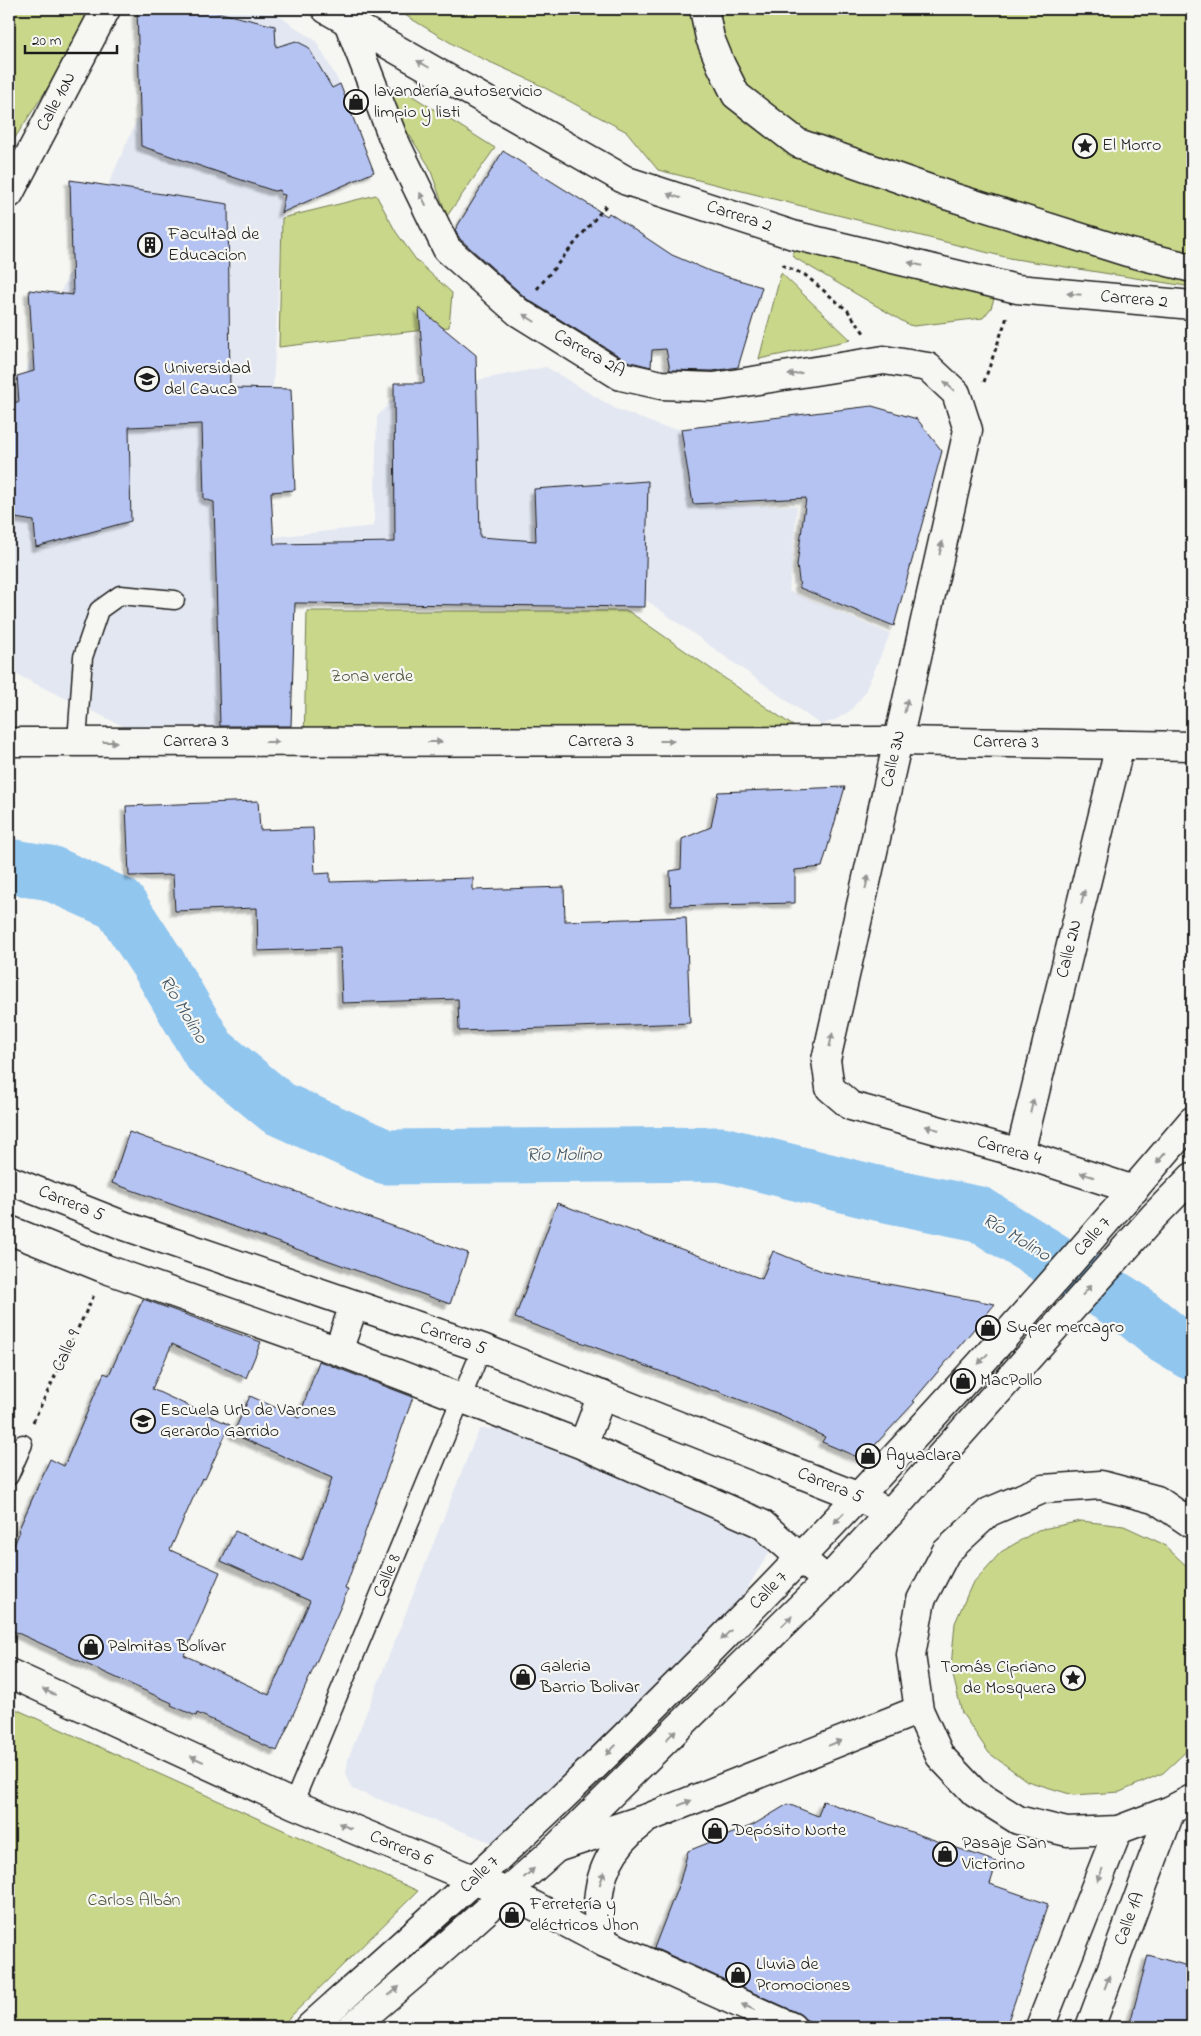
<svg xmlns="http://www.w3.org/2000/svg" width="1201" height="2036" viewBox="0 0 1201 2036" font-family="'Indie Flower',sans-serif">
  <defs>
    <filter id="shadow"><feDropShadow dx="-4.5" dy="4.5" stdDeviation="1" flood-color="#0004"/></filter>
  </defs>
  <rect width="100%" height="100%" fill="#f6f6f2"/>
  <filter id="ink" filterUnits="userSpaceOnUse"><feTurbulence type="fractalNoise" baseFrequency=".02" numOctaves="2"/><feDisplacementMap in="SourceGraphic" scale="10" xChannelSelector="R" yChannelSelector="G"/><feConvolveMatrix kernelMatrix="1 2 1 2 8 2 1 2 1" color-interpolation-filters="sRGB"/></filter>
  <g filter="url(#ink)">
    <!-- built -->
    <g fill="#e2e7f2">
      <polygon points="186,9 257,9 276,14 316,41 340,84 255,123 283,200 265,538 374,526 377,417 395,396 546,367 616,409 663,427 681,429 693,504 797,506 789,591 890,634 864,694 850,711 835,720 821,725 635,592 290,594 284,728 125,727 9,671 9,409"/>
      <polygon points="504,1428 725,1518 758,1534 771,1549 743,1595 523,1828 498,1845 352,1789 346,1776 348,1759 472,1446 480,1429"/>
    </g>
    <!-- green -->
    <g fill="#c9d78a" stroke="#727a53">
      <polygon points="9,9 94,9 52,81 9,147"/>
      <polygon points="395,9 1192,9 1192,287 1009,258 658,170 627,132 532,81 461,49"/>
      <polygon points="395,85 495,148 447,216 429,166 391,106"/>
      <polygon points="376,195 396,232 417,261 452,293 449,327 279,347 282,218"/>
      <polygon points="795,251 807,252 999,283 991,308 983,318 914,326 909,325 795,258 792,253"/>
      <polygon points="781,273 851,340 759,359"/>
      <polygon points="307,611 628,611 796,728 304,744"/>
      <polygon points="1081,1521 1124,1526 1163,1544 1192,1571 1192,1746 1163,1773 1120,1792 1073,1795 1027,1781 989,1753 962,1713 951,1667 955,1623 972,1584 1001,1552 1038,1530"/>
      <polygon points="9,1706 418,1891 280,2027 9,2027"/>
    </g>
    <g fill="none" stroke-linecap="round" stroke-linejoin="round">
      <!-- river -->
      <polyline stroke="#91c6ef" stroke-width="55" points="9,866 50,873 119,904 159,965 209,1051 278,1108 386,1157 721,1154 872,1192 979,1214 1132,1309 1167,1338 1192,1353"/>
    </g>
    <!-- building -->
    <g fill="#b5c3f3" stroke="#1c1c1c" filter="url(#shadow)">
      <polygon points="137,9 204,9 275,26 276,47 296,41 308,47 332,88 340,84 374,172 281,213 285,195 281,194 280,190 274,191 141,146"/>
      <polygon points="503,151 607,216 609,213 672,255 712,272 762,287 738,367 713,371 670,370 666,349 652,350 651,367 627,361 527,299 460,239 455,230"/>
      <polygon points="70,180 228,204 230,388 291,389 295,490 271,492 274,544 395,542 394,383 424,383 419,308 476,355 480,537 536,541 534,489 648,481 645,607 295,603 291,726 220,726 214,502 204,499 202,424 129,427 131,521 36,547 34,521 9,517 9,402 19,402 17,376 34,371 29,290 73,295"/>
      <polygon points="872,406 917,419 942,451 894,626 800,588 797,565 806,498 693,504 681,429"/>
      <polygon points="845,787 822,867 795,870 795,903 671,906 670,871 681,869 682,839 711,827 718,792"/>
      <polygon points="258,801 260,830 313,828 315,874 330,873 330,882 473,878 473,890 564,887 565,921 686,917 690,1023 459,1031 458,999 342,1003 340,948 258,951 257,908 175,911 173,875 129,876 126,806"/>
      <polygon points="129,1132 468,1253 450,1304 112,1183"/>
      <polygon points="557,1203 762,1279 773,1251 824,1272 995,1304 913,1401 915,1402 862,1459 822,1442 825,1437 779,1415 715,1390 714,1391 515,1318"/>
      <polygon points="143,1299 261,1342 246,1378 172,1344 152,1389 230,1425 205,1479 202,1478 170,1550 220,1572 184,1655 269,1695 310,1601 221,1561 235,1531 302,1561 332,1478 233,1434 250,1396 299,1418 319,1361 413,1397 345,1589 348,1590 277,1751 249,1738 250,1737 197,1713 196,1716 171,1705 172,1703 9,1629 9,1557 20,1531 18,1531 50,1459 64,1466 104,1373 109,1375"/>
      <polygon points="823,1801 997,1862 990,1884 1048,1904 1006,2027 824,2027 805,2019 798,2013 654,1948 680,1881 688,1851 753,1825 788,1804 818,1816"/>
      <polygon points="1148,1955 1192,1967 1192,2027 1129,2027"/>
    </g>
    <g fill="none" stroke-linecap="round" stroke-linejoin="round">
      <defs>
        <g id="service">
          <polyline points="77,742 83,657 99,610 120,595 175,600"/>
          <polyline points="9,1476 23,1444"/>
          <polyline points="293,1804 482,1348"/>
        </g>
        <g id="minor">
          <polyline points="326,9 627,181 793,235 1017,289 1192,305"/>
          <polyline points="704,9 710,38 721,65 736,95 798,143 949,196 1127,252 1192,268"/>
          <polyline points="348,22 394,140 447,249 518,312 621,376 661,385 714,387 884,360 928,367 956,393 968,430 826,1060 830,1088 851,1106 1020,1153 1134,1190"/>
          <polyline points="1020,1153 1120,745"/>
          <polyline points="9,1180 125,1226 482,1348 859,1497 890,1513"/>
          <polyline points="9,1230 106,1269 338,1351 583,1445 762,1524 827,1581"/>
          <polyline points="338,1351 354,1305"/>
          <polyline points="583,1445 602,1395"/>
          <polyline points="1192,1524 1157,1500 1101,1485 1043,1489 989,1512 946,1552 921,1600 911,1655 919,1710 940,1756 975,1793 1018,1820 1067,1832 1118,1830 1171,1810 1192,1799"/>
          <polyline points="9,1673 293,1804 475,1880 508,1892 605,1943 792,2027"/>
          <polyline points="556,1848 650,1817 919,1710"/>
          <path d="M605,1943C602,1933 598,1922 598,1912C597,1874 612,1845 642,1823"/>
          <polyline points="1040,2027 1118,1830"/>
          <polyline points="1090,2027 1171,1810"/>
        </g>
        <g id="secondary">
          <polyline points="9,194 106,9"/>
          <polyline points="9,742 898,741 1192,746"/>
          <path d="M310,2027C422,1927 535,1827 641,1720C834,1529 1017,1328 1192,1121"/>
          <polyline points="352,2027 433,1958 556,1848 827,1581 890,1513 1154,1216 1192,1177"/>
        </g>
      </defs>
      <!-- service casing -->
      <use href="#service" stroke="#1c1c1c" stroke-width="21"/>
      <!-- minor casing -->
      <use href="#minor" stroke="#1c1c1c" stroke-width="31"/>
      <!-- secondary casing -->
      <use href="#secondary" stroke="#1c1c1c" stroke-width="31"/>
      <!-- path -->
      <g stroke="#1c1c1c" stroke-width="3" stroke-dasharray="4 4" stroke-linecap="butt">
        <polyline points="782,265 805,275 848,311 864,333"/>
        <polyline points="537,289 608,203"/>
        <polyline points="984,382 1007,317"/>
        <polyline points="33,1422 94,1295"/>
      </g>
      <!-- service -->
      <use href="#service" stroke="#f6f6f2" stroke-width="18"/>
      <!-- minor -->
      <use href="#minor" stroke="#f6f6f2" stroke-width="28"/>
      <!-- secondary -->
      <use href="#secondary" stroke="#f6f6f2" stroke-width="28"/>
    </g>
    <!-- one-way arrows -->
    <defs><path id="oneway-solid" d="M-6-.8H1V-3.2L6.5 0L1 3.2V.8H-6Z" transform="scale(1.25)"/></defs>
    <g fill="#949492">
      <use href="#oneway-solid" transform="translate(423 64) rotate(-150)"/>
      <use href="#oneway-solid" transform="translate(674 196) rotate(-162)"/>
      <use href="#oneway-solid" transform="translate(423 199) rotate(-116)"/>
      <use href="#oneway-solid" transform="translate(915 264) rotate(-166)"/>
      <use href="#oneway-solid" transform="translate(1074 294) rotate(-175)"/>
      <use href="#oneway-solid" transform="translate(529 318) rotate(-148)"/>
      <use href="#oneway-solid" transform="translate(795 374) rotate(171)"/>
      <use href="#oneway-solid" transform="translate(949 386) rotate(-138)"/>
      <use href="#oneway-solid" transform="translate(941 548) rotate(-77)"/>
      <use href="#oneway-solid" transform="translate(906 706) rotate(-77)"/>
      <use href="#oneway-solid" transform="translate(667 741)"/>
      <use href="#oneway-solid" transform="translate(110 742)"/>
      <use href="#oneway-solid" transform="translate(272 742)"/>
      <use href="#oneway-solid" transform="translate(435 742)"/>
      <use href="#oneway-solid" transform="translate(867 882) rotate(-77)"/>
      <use href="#oneway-solid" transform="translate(1083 897) rotate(-76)"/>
      <use href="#oneway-solid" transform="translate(831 1040) rotate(-77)"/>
      <use href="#oneway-solid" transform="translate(1032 1106) rotate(-76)"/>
      <use href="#oneway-solid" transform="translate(932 1128) rotate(-164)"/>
      <use href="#oneway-solid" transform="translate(1161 1158) rotate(130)"/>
      <use href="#oneway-solid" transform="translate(1087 1175) rotate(-162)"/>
      <use href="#oneway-solid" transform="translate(1087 1290) rotate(-48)"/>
      <use href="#oneway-solid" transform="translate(983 1359) rotate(132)"/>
      <use href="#oneway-solid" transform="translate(839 1518) rotate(133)"/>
      <use href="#oneway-solid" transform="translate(787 1621) rotate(-45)"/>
      <use href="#oneway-solid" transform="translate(726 1635) rotate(135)"/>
      <use href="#oneway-solid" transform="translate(49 1692) rotate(-155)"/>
      <use href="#oneway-solid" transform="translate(671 1735) rotate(-45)"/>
      <use href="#oneway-solid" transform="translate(835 1743) rotate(-22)"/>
      <use href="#oneway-solid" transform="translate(611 1750) rotate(136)"/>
      <use href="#oneway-solid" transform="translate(197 1759) rotate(-155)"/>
      <use href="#oneway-solid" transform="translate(685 1803) rotate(-22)"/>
      <use href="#oneway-solid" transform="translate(345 1826) rotate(-157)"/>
      <use href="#oneway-solid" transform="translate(529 1873) rotate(-42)"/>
      <use href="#oneway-solid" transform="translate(1100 1875) rotate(111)"/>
      <use href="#oneway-solid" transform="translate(602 1878) rotate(-71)"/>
      <use href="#oneway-solid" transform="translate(1107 1982) rotate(-70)"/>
      <use href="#oneway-solid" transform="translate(394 1991) rotate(-40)"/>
      <use href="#oneway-solid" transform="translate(748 2007) rotate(-156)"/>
    </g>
  </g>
  <!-- icons -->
  <defs>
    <symbol id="shop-ring" viewBox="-11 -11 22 22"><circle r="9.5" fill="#f6f6f2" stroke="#1c1c1c" stroke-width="1.5"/><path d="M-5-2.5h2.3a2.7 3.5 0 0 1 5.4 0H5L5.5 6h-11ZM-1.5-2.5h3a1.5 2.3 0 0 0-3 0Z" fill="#1c1c1c"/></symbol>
    <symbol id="sight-ring" viewBox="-11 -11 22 22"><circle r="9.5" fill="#f6f6f2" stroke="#1c1c1c" stroke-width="1.5"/><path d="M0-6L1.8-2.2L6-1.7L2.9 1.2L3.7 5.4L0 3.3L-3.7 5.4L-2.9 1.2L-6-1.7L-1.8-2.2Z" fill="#1c1c1c"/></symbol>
    <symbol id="building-ring" viewBox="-11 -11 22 22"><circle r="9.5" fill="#f6f6f2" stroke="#1c1c1c" stroke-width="1.5"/><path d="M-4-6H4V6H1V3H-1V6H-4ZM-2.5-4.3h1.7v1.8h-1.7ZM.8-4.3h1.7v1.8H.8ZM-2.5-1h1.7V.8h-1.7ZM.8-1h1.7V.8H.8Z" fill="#1c1c1c"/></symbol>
    <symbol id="university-ring" viewBox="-11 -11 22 22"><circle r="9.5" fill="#f6f6f2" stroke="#1c1c1c" stroke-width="1.5"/><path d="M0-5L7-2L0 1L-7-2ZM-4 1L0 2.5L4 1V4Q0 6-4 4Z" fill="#1c1c1c"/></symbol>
    <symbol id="school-ring" viewBox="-11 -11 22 22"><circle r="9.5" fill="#f6f6f2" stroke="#1c1c1c" stroke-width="1.5"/><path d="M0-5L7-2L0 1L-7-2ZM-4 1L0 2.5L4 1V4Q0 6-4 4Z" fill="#1c1c1c"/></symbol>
  </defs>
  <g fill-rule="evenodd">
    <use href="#shop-ring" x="342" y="88" width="28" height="28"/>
    <use href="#sight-ring" x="1071" y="132" width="28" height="28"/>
    <use href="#building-ring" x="136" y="231" width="28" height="28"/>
    <use href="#university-ring" x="133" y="365" width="28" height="28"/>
    <use href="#shop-ring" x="974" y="1314" width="28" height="28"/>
    <use href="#shop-ring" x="949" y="1367" width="28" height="28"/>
    <use href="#school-ring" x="129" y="1407" width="28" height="28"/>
    <use href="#shop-ring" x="854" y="1442" width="28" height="28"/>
    <use href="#shop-ring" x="77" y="1633" width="28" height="28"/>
    <use href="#shop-ring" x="509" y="1663" width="28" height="28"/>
    <use href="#sight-ring" x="1059" y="1664" width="28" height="28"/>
    <use href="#shop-ring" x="701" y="1817" width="28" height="28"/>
    <use href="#shop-ring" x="931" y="1840" width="28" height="28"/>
    <use href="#shop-ring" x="498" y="1901" width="28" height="28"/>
    <use href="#shop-ring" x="724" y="1961" width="28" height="28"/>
  </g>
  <g text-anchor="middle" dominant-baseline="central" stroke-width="4.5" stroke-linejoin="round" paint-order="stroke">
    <!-- poi labels -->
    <g font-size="18" fill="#1c1c1c" stroke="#f6f6f2" text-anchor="start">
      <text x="374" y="92">lavandería autoservicio<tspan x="374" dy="21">limpio y listi</tspan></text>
      <text x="1102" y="146">El Morro</text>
      <text x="168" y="235">Facultad de<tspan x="168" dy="21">Educacion</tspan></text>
      <text x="164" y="369">Universidad<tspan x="164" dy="21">del Cauca</tspan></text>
      <text x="1006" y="1328">Super mercagro</text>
      <text x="980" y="1381">MacPollo</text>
      <text x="160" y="1411">Escuela Urb de Varones<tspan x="160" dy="21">Gerardo Garrido</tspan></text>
      <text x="886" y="1456">Aguaclara</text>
      <text x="108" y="1647">Palmitas Bolívar</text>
      <text x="540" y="1667">Galeria<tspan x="540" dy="21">Barrio Bolivar</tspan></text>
      <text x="1056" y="1668" text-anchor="end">Tomás Cipriano<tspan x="1056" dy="21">de Mosquera</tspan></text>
      <text x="732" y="1831">Depósito Norte</text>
      <text x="962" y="1844">Pasaje San<tspan x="962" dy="21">Victorino</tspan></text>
      <text x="530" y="1905">Ferretería y<tspan x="530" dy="21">eléctricos Jhon</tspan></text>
      <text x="756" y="1965">Lluvia de<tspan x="756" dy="21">Promociones</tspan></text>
    </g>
    <!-- street labels -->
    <g font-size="18" fill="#1c1c1c" stroke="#f6f6f2">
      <text transform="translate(57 102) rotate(-62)">Calle 10N</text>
      <text transform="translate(739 217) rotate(18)">Carrera 2</text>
      <text transform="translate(1134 300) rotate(5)">Carrera 2</text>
      <text transform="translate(589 354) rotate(30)">Carrera 2A</text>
      <text x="196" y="742">Carrera 3</text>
      <text x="601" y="742">Carrera 3</text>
      <text transform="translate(1006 743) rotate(1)">Carrera 3</text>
      <text transform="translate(894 759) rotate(-77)">Calle 3N</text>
      <text transform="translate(1070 949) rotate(-76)">Calle 2N</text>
      <text transform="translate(1009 1151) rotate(16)">Carrera 4</text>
      <text transform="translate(71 1204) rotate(22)">Carrera 5</text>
      <text transform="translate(1093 1237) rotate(-48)">Calle 7</text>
      <text transform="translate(453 1339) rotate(19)">Carrera 5</text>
      <text transform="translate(67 1351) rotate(-65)">Calle 9</text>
      <text transform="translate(830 1486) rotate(22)">Carrera 5</text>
      <text transform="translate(388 1576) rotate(-67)">Calle 8</text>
      <text transform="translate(769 1591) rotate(-45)">Calle 7</text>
      <text transform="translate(401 1849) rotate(23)">Carrera 6</text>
      <text transform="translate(480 1875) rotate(-43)">Calle 7</text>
      <text transform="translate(1130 1919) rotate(-70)">Calle 1A</text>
    </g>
    <!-- park labels -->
    <g font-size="18" fill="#50543d" stroke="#f6f6f2">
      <text x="372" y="677">Zona verde</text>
      <text x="134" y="1901">Carlos Albán</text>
    </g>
    <!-- water labels -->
    <g font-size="19" font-style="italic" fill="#455866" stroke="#f6f6f2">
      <text transform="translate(183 1010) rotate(59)">Río Molino</text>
      <text x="564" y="1155">Río Molino</text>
      <text transform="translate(1016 1238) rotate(31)">Río Molino</text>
    </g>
  </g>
  <!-- margin -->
  <rect width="1201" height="2036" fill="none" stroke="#f6f6f2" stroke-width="30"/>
  <rect x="15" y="15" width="1171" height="2006" fill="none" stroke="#1c1c1c" stroke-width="2" filter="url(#ink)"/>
  <!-- scale -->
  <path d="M25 45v8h92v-8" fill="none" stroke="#1c1c1c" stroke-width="2.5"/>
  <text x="32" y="45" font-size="15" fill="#1c1c1c" stroke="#f6f6f2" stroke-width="4" paint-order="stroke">20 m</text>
</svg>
